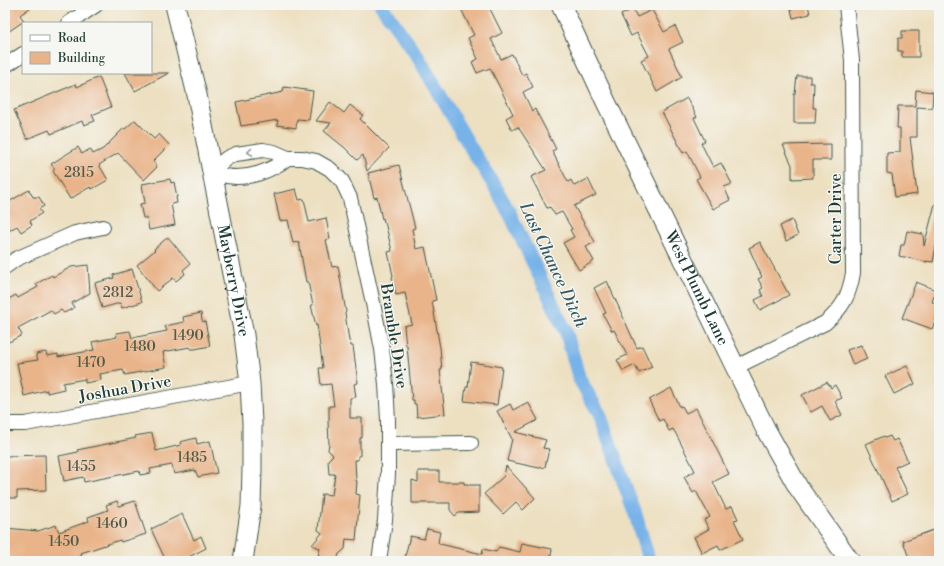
<svg xmlns="http://www.w3.org/2000/svg" width="944" height="566" viewBox="0 0 944 566" font-family="'Libre Bodoni',serif">
  <rect width="100%" height="100%" fill="#f6f6f2"/>
  <filter id="ink" filterUnits="userSpaceOnUse"><feTurbulence type="fractalNoise" baseFrequency=".025" numOctaves="2"/><feDisplacementMap in="SourceGraphic" scale="8" xChannelSelector="R" yChannelSelector="G"/><feConvolveMatrix kernelMatrix="1 2 1 2 8 2 1 2 1" color-interpolation-filters="sRGB"/></filter>
  <filter id="wash" filterUnits="userSpaceOnUse"><feTurbulence type="fractalNoise" baseFrequency=".012" numOctaves="4" result="noise"/><feDisplacementMap in="SourceGraphic" scale="16" xChannelSelector="R" yChannelSelector="G"/><feGaussianBlur stdDeviation="0.9" result="paint"/><feColorMatrix in="noise" values="0 0 0 0 0 0 0 0 0 0 0 0 0 0 0 0 0 1.4 0 .05"/><feComposite in="paint" operator="in"/></filter>
  <g filter="url(#wash)">
    <rect width="100%" height="100%" fill="#ede0c1"/>
    <g fill="none" stroke-linecap="round" stroke-linejoin="round">
      <!-- canal -->
      <polyline stroke="#77b3e9" stroke-width="14" points="381,5 418,57 472,150 494,185 510,214 566,332 579,378 600,415 624,483 635,513 649,561"/>
    </g>
    <g id="blocks">
      <!-- building -->
      <g fill="#e9b489">
        <polygon points="5,5 34,5 20,15 24,21 5,34"/>
        <polygon points="459,5 488,5 502,33 491,39 501,59 512,54 522,75 526,73 533,87 523,92 532,111 535,109 556,149 552,151 568,182 571,180 574,186 588,179 596,195 574,206 595,242 586,247 594,261 579,270 563,243 574,237 570,230 572,229 562,212 555,215 550,207 547,208 531,177 546,170 518,127 512,130 506,118 513,114 490,68 477,73 472,62 478,59 468,38 474,35"/>
        <polygon points="790,5 808,5 810,14 793,18"/>
        <polygon points="633,9 637,17 652,10 664,32 675,26 683,42 669,49 682,77 657,92 641,60 649,56 637,33 631,36 621,15"/>
        <polygon points="902,31 919,31 919,57 902,57 902,51 898,51 898,38 902,38"/>
        <polygon points="125,73 169,73 135,91"/>
        <polygon points="797,76 810,76 810,83 814,83 813,108 816,108 815,123 794,123 794,94 795,94"/>
        <polygon points="99,77 111,107 92,115 95,121 84,125 82,121 51,134 49,130 27,139 14,110 76,84 77,87"/>
        <polygon points="284,87 313,91 309,120 297,119 296,128 277,125 278,120 241,126 236,102 283,92"/>
        <polygon points="916,90 933,92 932,108 917,107 917,137 910,137 917,194 895,197 892,174 887,173 887,153 900,152 900,128 897,128 898,106 915,106"/>
        <polygon points="687,98 697,117 694,118 705,141 701,143 713,167 721,163 732,184 724,187 730,200 713,209 696,179 700,177 687,151 683,153 662,112"/>
        <polygon points="330,102 344,113 350,105 363,115 360,119 389,148 367,171 363,155 357,160 345,148 324,131 331,123 316,121"/>
        <polygon points="135,120 154,139 159,134 169,145 153,161 157,167 144,180 118,153 99,165 108,180 92,189 90,187 70,199 53,171 55,169 51,164 78,147 82,154 90,149 93,154 103,149 124,128 125,129"/>
        <polygon points="831,144 831,160 813,160 813,178 792,179 792,165 783,145"/>
        <polygon points="399,165 415,228 412,229 416,249 425,247 436,300 432,301 440,348 442,370 440,370 445,414 417,417 416,404 414,404 414,400 412,400 407,346 406,346 404,326 412,324 405,293 396,295 392,277 393,276 388,252 392,251 385,222 384,222 383,218 382,219 377,197 374,198 368,173"/>
        <polygon points="170,179 171,183 174,182 177,197 176,197 177,203 171,204 175,225 149,230 147,218 143,218 140,204 145,203 142,184"/>
        <polygon points="296,189 299,200 304,199 309,222 326,218 330,239 326,240 332,267 338,266 346,312 345,313 349,341 350,341 351,346 353,346 358,383 354,384 356,397 350,398 350,418 362,418 362,438 360,438 360,456 358,456 358,460 355,460 356,481 357,481 356,494 360,495 356,540 346,539 345,549 339,554 337,561 317,561 320,548 312,545 322,533 318,530 322,494 332,495 335,474 329,474 328,460 333,455 328,450 329,444 328,421 329,420 329,406 334,406 331,384 321,385 319,368 323,368 317,325 316,326 311,305 313,305 308,282 306,282 299,242 293,243 288,220 280,221 274,194"/>
        <polygon points="29,190 33,197 39,197 44,206 39,209 42,213 30,221 32,225 21,232 17,226 5,233 5,204"/>
        <polygon points="935,204 939,204 939,247 936,246 933,262 926,261 927,262 899,256 901,245 904,245 907,231 923,234 924,246"/>
        <polygon points="792,220 798,235 786,241 780,226"/>
        <polygon points="168,237 190,264 183,270 185,274 176,281 173,278 157,291 137,265 155,250 154,249"/>
        <polygon points="760,242 789,295 760,310 755,300 763,296 760,290 763,288 758,279 762,277 749,248"/>
        <polygon points="88,265 90,293 72,303 74,308 64,313 61,310 54,314 51,310 18,328 22,335 9,342 5,336 5,301 16,295 18,298 38,287 36,284 52,275 53,277 71,267"/>
        <polygon points="132,269 142,302 122,308 120,303 102,308 95,283 114,278 113,275"/>
        <polygon points="607,281 637,348 642,346 652,367 639,373 635,365 623,371 617,360 627,355 614,330 612,331 603,314 606,313 594,288"/>
        <polygon points="916,282 936,290 932,302 939,304 939,311 932,329 902,318"/>
        <polygon points="201,313 202,320 203,322 205,321 210,346 195,349 190,349 190,347 163,352 166,367 125,375 123,370 100,374 101,380 85,383 85,379 63,383 64,389 47,393 47,390 24,396 17,363 38,360 36,354 46,352 47,356 58,354 58,357 94,350 92,342 117,337 116,333 130,331 132,338 167,331 165,326 184,322 183,317"/>
        <polygon points="861,345 867,359 853,365 847,350"/>
        <polygon points="471,362 502,367 497,405 464,401 466,387 468,387"/>
        <polygon points="907,366 915,384 894,394 885,376"/>
        <polygon points="827,382 831,388 835,385 842,398 835,401 842,415 830,421 822,406 811,412 802,395"/>
        <polygon points="671,388 680,407 682,406 686,413 696,408 729,474 713,482 726,509 732,506 738,519 734,520 743,539 720,550 718,545 702,553 694,537 709,529 704,520 710,517 696,491 693,493 684,477 695,471 676,434 673,429 669,431 663,419 659,421 649,400"/>
        <polygon points="528,402 538,420 515,432 546,440 543,448 549,449 545,467 539,468 507,461 512,439 497,411 510,404 513,410"/>
        <polygon points="152,433 156,451 181,445 180,442 196,438 197,444 210,441 217,473 198,477 195,470 174,474 172,465 150,469 151,473 140,475 139,471 84,482 83,477 64,481 59,456 78,452 77,450 136,438 135,436"/>
        <polygon points="884,436 885,438 890,436 893,441 897,439 908,461 895,467 908,494 892,501 866,444"/>
        <polygon points="45,455 46,490 17,491 17,498 5,498 5,456"/>
        <polygon points="506,466 535,498 523,510 516,502 503,514 484,494 504,476"/>
        <polygon points="418,471 439,471 439,482 464,482 464,484 468,484 468,485 479,485 479,512 458,513 455,516 450,510 450,503 412,503 412,480 418,482"/>
        <polygon points="117,501 119,506 135,501 146,534 121,542 120,540 81,553 82,556 67,561 65,556 49,561 5,561 5,528 38,531 56,525 59,532 89,521 88,517 108,510 106,505"/>
        <polygon points="182,514 194,540 201,536 206,548 181,561 166,561 151,529"/>
        <polygon points="939,528 939,561 910,561 903,541"/>
        <polygon points="427,529 440,532 438,542 440,544 482,554 483,549 496,552 499,547 520,552 522,543 552,549 550,561 404,561 410,536 424,539"/>
      </g>
    </g>
  </g>
  <g filter="url(#ink)">
    <use href="#blocks" fill-opacity="0" stroke="#3e5549" stroke-width="1"/>
    <g fill="none" stroke-linecap="round" stroke-linejoin="round">
      <defs>
        <g id="street">
          <polyline points="69,23 96,5"/>
          <polyline points="5,66 23,54"/>
          <polyline points="211,171 227,158 236,154 263,150 274,152 288,158 302,158 316,161 330,169 342,181 350,198 373,303 382,349 386,384 388,420 388,474 385,520 379,561"/>
          <path d="M211,171C216,173 221,175 226,176C248,180 271,171 288,158"/>
          <polyline points="5,267 16,259 75,233 103,227"/>
          <path d="M736,367L825,323C843,308 849,296 853,273L852,60L846,5"/>
          <polyline points="5,424 25,424 250,383"/>
          <polyline points="388,444 471,443"/>
        </g>
        <g id="secondary">
          <path id="s1" d="M175,5L197,95L244,335L250,383L252,423V469L251,506L243,561"/>
          <path id="s2" d="M561,5L606,102L766,430L798,487L850,561"/>
        </g>
      </defs>
      <!-- street casing -->
      <use href="#street" stroke="#3e5549" stroke-width="16"/>
      <!-- secondary casing -->
      <use href="#secondary" stroke="#3e5549" stroke-width="21"/>
      <!-- street -->
      <use href="#street" stroke="#fff" stroke-width="14"/>
      <!-- secondary -->
      <use href="#secondary" stroke="#fff" stroke-width="19"/>
    </g>
    <!-- one-way arrows -->
    <defs><path id="oneway-chevron" d="M-2-3.5L2.5 0L-2 3.5" fill="none" stroke-width="1.6" stroke-linecap="round" stroke-linejoin="round"/></defs>
    <use stroke="#8f9e9a" href="#oneway-chevron" transform="translate(250 152) rotate(172)"/>
  </g>
  <g text-anchor="middle" dominant-baseline="central" stroke-width="3" stroke-linejoin="round" paint-order="stroke">
    <!-- number labels -->
    <g font-size="14" fill="#525b49">
      <text x="79" y="173">2815</text>
      <text x="118" y="293">2812</text>
      <text x="188" y="336">1490</text>
      <text x="140" y="347">1480</text>
      <text x="91" y="363">1470</text>
      <text x="192" y="458">1485</text>
      <text x="81" y="467">1455</text>
      <text x="112" y="524">1460</text>
      <text x="64" y="542">1450</text>
    </g>
    <!-- street labels -->
    <g font-size="16" fill="#1f3d34" stroke="#f6f6f2">
      <text transform="translate(836 219) rotate(-90)">Carter Drive</text>
      <text stroke="none"><textPath href="#s1" startOffset="282">Mayberry Drive</textPath></text>
      <text stroke="none"><textPath href="#s2" startOffset="314">West Plumb Lane</textPath></text>
      <text transform="translate(394 336) rotate(81)">Bramble Drive</text>
      <text transform="translate(125 389) rotate(-10)">Joshua Drive</text>
    </g>
    <!-- water labels -->
    <g font-size="17" font-style="italic" fill="#355a61" stroke="#f6f6f2">
      <text transform="translate(553 265) rotate(65)">Last Chance Ditch</text>
    </g>
  </g>
  <!-- margin -->
  <rect width="944" height="566" fill="none" stroke="#f6f6f2" stroke-width="20"/>
  <!-- legend -->
  <rect x="22" y="22" width="130" height="52" fill="#f6f6f2" stroke="#a0aca6"/>
  <rect x="30" y="35" width="20" height="6" fill="#ffffff" stroke="#a0aca6"/>
  <text x="58" y="42" font-size="12" fill="#1f3d34">Road</text>
  <rect x="30" y="52" width="20" height="12" fill="#e9b489" stroke="#a0aca6"/>
  <text x="58" y="62" font-size="12" fill="#1f3d34">Building</text>
</svg>
